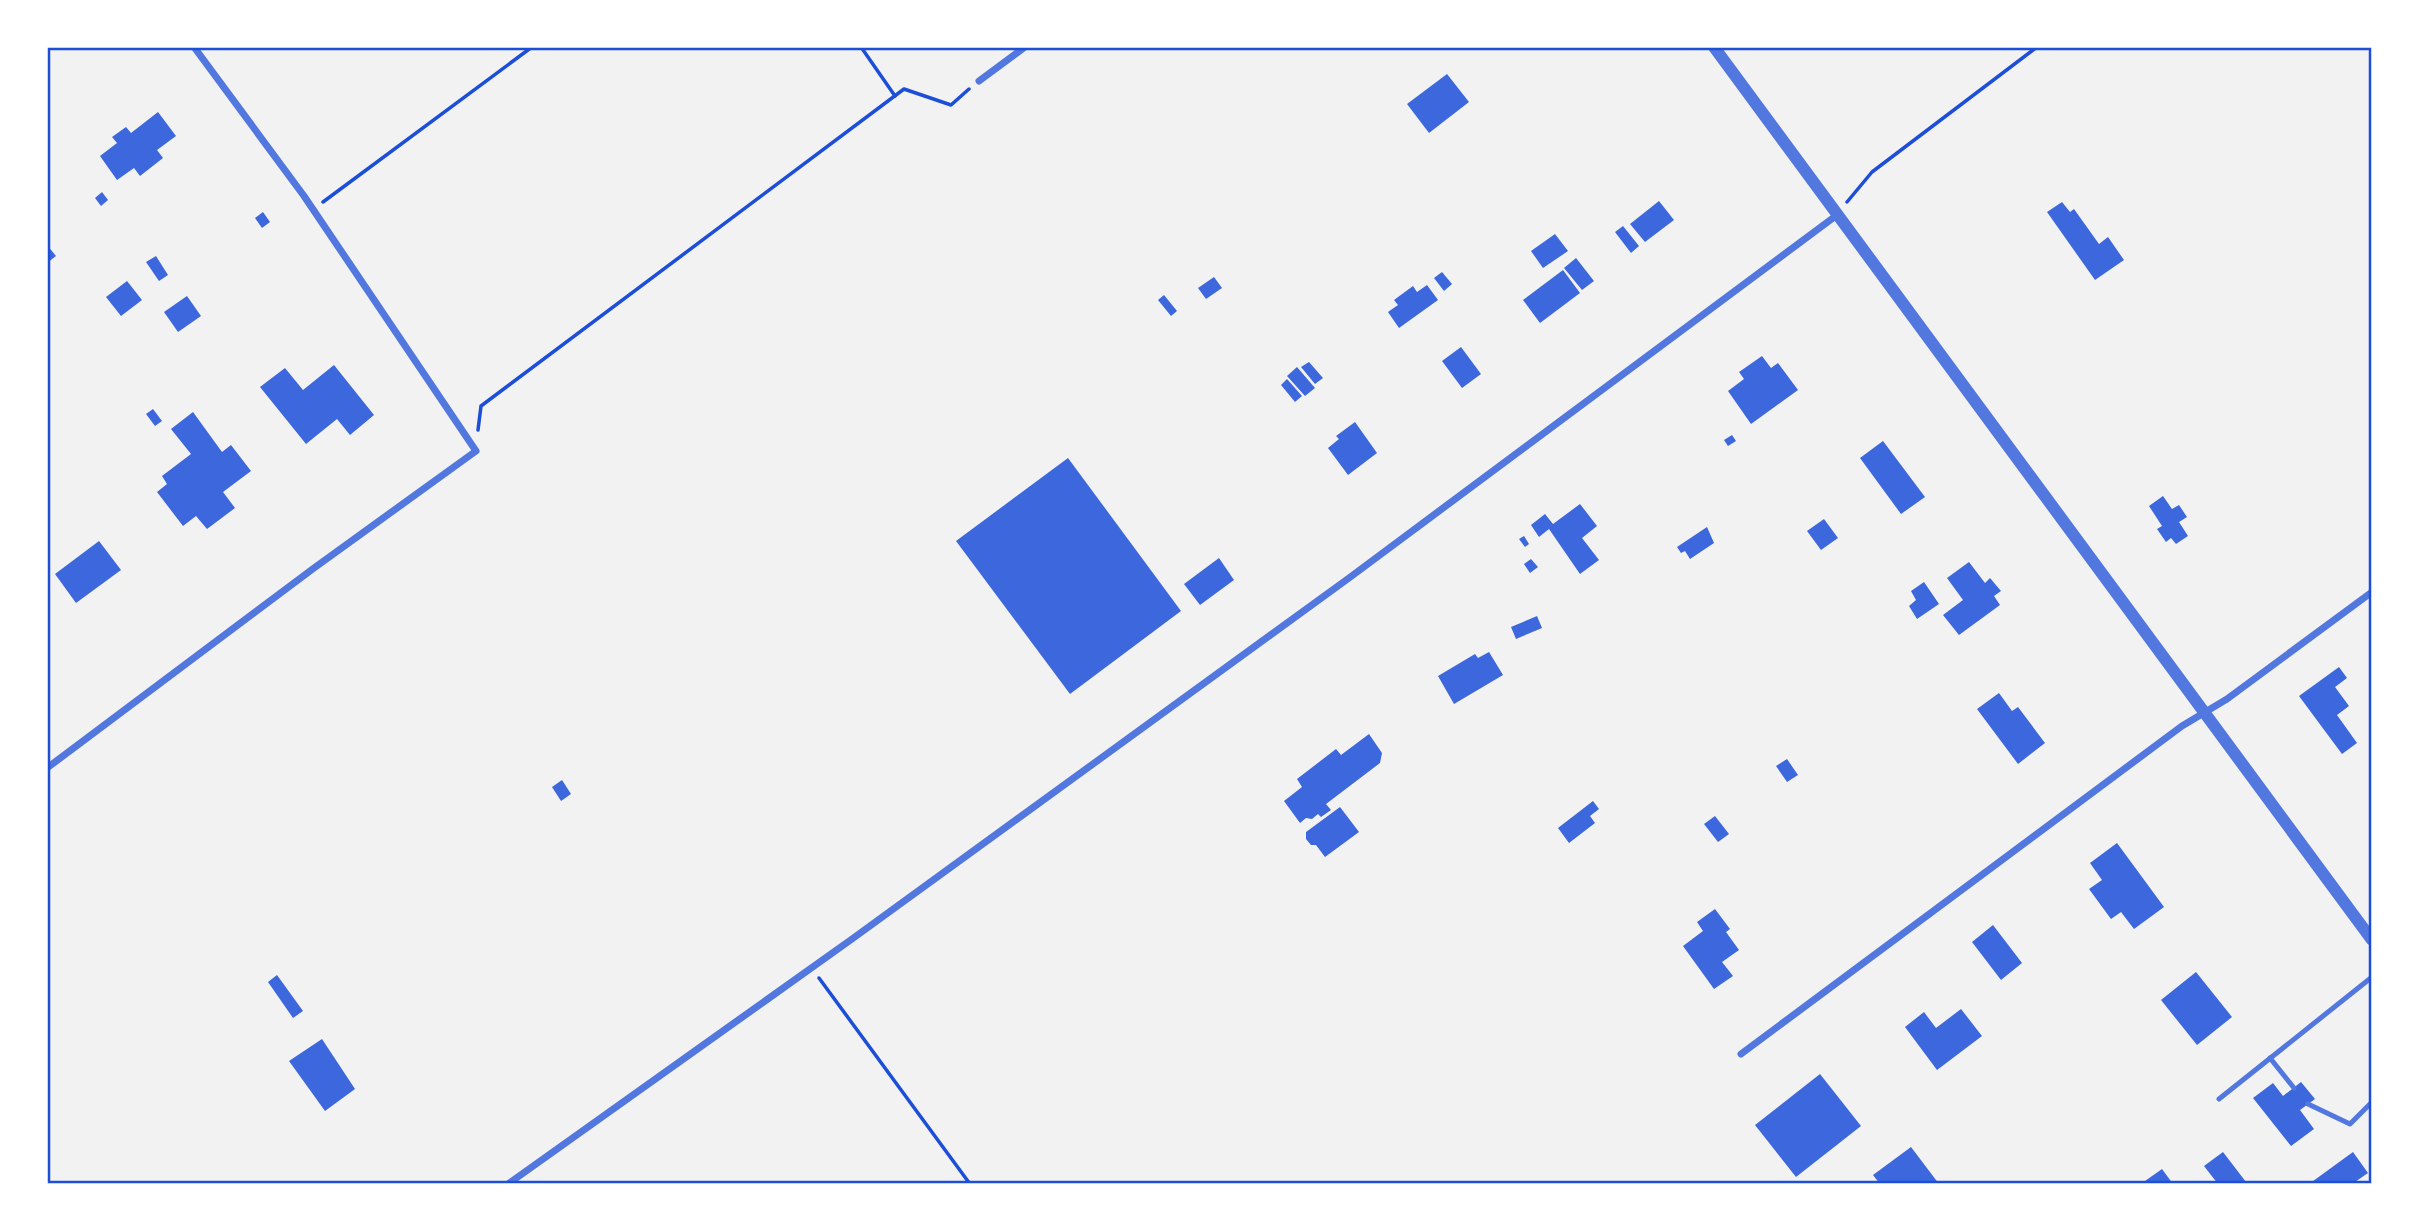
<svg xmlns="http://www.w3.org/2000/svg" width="2419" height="1231" viewBox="0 0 2419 1231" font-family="Commissioner,sans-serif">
  <rect width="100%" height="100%" fill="#f2f2f2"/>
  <!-- building -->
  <g fill="#3d67dc">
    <polygon points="1447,74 1469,102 1429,133 1407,104"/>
    <polygon points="158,112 176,136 157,150 163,158 140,176 134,168 117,180 100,156 117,143 112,137 126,127 131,133"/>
    <polygon points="102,192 108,200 101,206 95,198"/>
    <polygon points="1659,201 1674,220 1645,242 1630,224"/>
    <polygon points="2062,202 2070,212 2074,209 2099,244 2108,237 2124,260 2095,280 2047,212"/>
    <polygon points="263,212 270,222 262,228 255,218"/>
    <polygon points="1623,226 1639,246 1631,253 1615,232"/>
    <polygon points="1555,234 1568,251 1543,268 1531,251"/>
    <polygon points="47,245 56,256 47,263"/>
    <polygon points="156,256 168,275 159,281 146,262"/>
    <polygon points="1576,258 1594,281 1582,290 1564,268"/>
    <polygon points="1563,270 1580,293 1540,323 1523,300"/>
    <polygon points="1442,272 1452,284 1444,291 1434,278"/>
    <polygon points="1214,277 1222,288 1206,299 1198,288"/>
    <polygon points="127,281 142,300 121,316 106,297"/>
    <polygon points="1427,285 1438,300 1399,328 1388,312 1398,305 1394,300 1413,286 1417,292"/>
    <polygon points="1164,295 1177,311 1171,316 1158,300"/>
    <polygon points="187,296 201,316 178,332 164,312"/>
    <polygon points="1461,347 1481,374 1462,388 1442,361"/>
    <polygon points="1762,356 1771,368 1778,363 1798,390 1751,424 1728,391 1744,379 1739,372"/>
    <polygon points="1309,362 1323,378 1315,384 1301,367"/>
    <polygon points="334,365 374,415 350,435 337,419 306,444 260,387 285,368 303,390"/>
    <polygon points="1297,367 1315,388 1305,396 1287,376"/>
    <polygon points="1287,379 1302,396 1295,402 1281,385"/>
    <polygon points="153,409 162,421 155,426 146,414"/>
    <polygon points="193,412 222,452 231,445 251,471 223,492 235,508 207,529 196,516 183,526 157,492 167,484 162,476 191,454 171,429"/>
    <polygon points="1355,422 1377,453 1348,475 1328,448 1339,439 1336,436"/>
    <polygon points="1732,435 1736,441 1728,446 1724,440"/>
    <polygon points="1883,441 1925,497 1901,514 1860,458"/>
    <polygon points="1068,458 1181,611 1070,694 956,541"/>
    <polygon points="2163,496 2172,509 2179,505 2187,517 2179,522 2188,536 2176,544 2171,538 2166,542 2157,529 2162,526 2149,506"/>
    <polygon points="1580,504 1597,526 1582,538 1599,560 1580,574 1549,529 1539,537 1531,525 1545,514 1553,524"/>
    <polygon points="1824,519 1838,538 1821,550 1807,531"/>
    <polygon points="1707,527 1714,543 1690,559 1685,551 1681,553 1677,547"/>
    <polygon points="1524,536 1529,544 1525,547 1519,539"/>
    <polygon points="99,541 121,570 76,603 55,574"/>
    <polygon points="1219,558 1234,580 1200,605 1184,584"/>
    <polygon points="1531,559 1538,567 1530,573 1524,564"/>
    <polygon points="1969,562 1985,583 1990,578 2001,591 1994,596 2000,605 1959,635 1943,615 1963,600 1947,578"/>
    <polygon points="1924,582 1939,604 1917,619 1909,606 1916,600 1911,591"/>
    <polygon points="1537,616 1542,628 1516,639 1511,627"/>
    <polygon points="1489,652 1503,675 1454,704 1438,676 1475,654 1478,658"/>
    <polygon points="2339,667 2347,678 2335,687 2349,706 2337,715 2357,743 2342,754 2299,696"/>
    <polygon points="1999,693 2012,711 2018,707 2045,743 2018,764 1977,709"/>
    <polygon points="1369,734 1382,753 1380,763 1326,804 1331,810 1321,817 1318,814 1312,819 1306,818 1300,823 1284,801 1302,787 1297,779 1336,749 1341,755"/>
    <polygon points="1787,759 1798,775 1787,782 1776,766"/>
    <polygon points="562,780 571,794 561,801 552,787"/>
    <polygon points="1593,801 1599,809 1590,816 1595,823 1569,843 1558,828"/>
    <polygon points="1340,807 1359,832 1325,857 1316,845 1311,845 1306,839 1306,832"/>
    <polygon points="1715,816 1729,834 1718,842 1704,824"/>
    <polygon points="2117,843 2164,907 2134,929 2121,912 2111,919 2089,889 2102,880 2090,863"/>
    <polygon points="1715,909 1730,929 1726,932 1739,950 1722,962 1733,976 1714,989 1683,946 1703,931 1697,922"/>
    <polygon points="1993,925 2022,963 2001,980 1972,942"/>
    <polygon points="2196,972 2232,1017 2197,1045 2161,1000"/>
    <polygon points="277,975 303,1011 293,1018 268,982"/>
    <polygon points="1961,1009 1982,1036 1937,1070 1905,1027 1924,1012 1936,1028"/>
    <polygon points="322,1039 355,1089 325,1111 289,1061"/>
    <polygon points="1820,1074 1861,1126 1796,1177 1755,1125"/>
    <polygon points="2301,1082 2315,1099 2300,1110 2314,1129 2291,1146 2253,1098 2273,1083 2283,1096"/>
    <polygon points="1911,1147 1939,1184 1880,1184 1873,1175"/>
    <polygon points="2223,1152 2246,1182 2244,1184 2218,1184 2204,1166"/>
    <polygon points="2353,1152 2368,1173 2352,1184 2309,1184"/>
    <polygon points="2162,1169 2173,1184 2147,1184 2145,1181"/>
  </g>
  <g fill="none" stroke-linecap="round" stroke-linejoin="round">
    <!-- path -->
    <g stroke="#1d4ed8" stroke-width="3.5">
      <polyline points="861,47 895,96"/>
      <polyline points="323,202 532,47"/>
      <polyline points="1847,202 1872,172 2037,47"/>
      <polyline points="478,430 481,406 904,89 951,105 969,89"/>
      <polyline points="819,978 970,1184"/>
    </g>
    <!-- service -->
    <g stroke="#5277de" stroke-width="5">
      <polyline points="2270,1058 2294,1088"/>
      <polyline points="2219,1099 2372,977"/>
      <polyline points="2308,1104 2350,1124 2372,1102"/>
    </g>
    <!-- minor -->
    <g stroke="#5277de" stroke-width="7">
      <polyline points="979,81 1025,47"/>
      <polyline points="47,768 314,568 476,451 304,196 194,47"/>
      <polyline points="1741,1054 2182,726 2227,699 2372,592"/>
      <polyline points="508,1184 852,939 1349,578 1837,215"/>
    </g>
    <!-- tertiary -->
    <polyline stroke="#5277de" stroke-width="12" points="1714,47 2372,940"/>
  </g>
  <!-- border -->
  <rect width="2419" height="1231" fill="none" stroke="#ffffff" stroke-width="98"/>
  <rect x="49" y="49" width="2321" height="1133" fill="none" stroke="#1d4ed8" stroke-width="2.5"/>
</svg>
